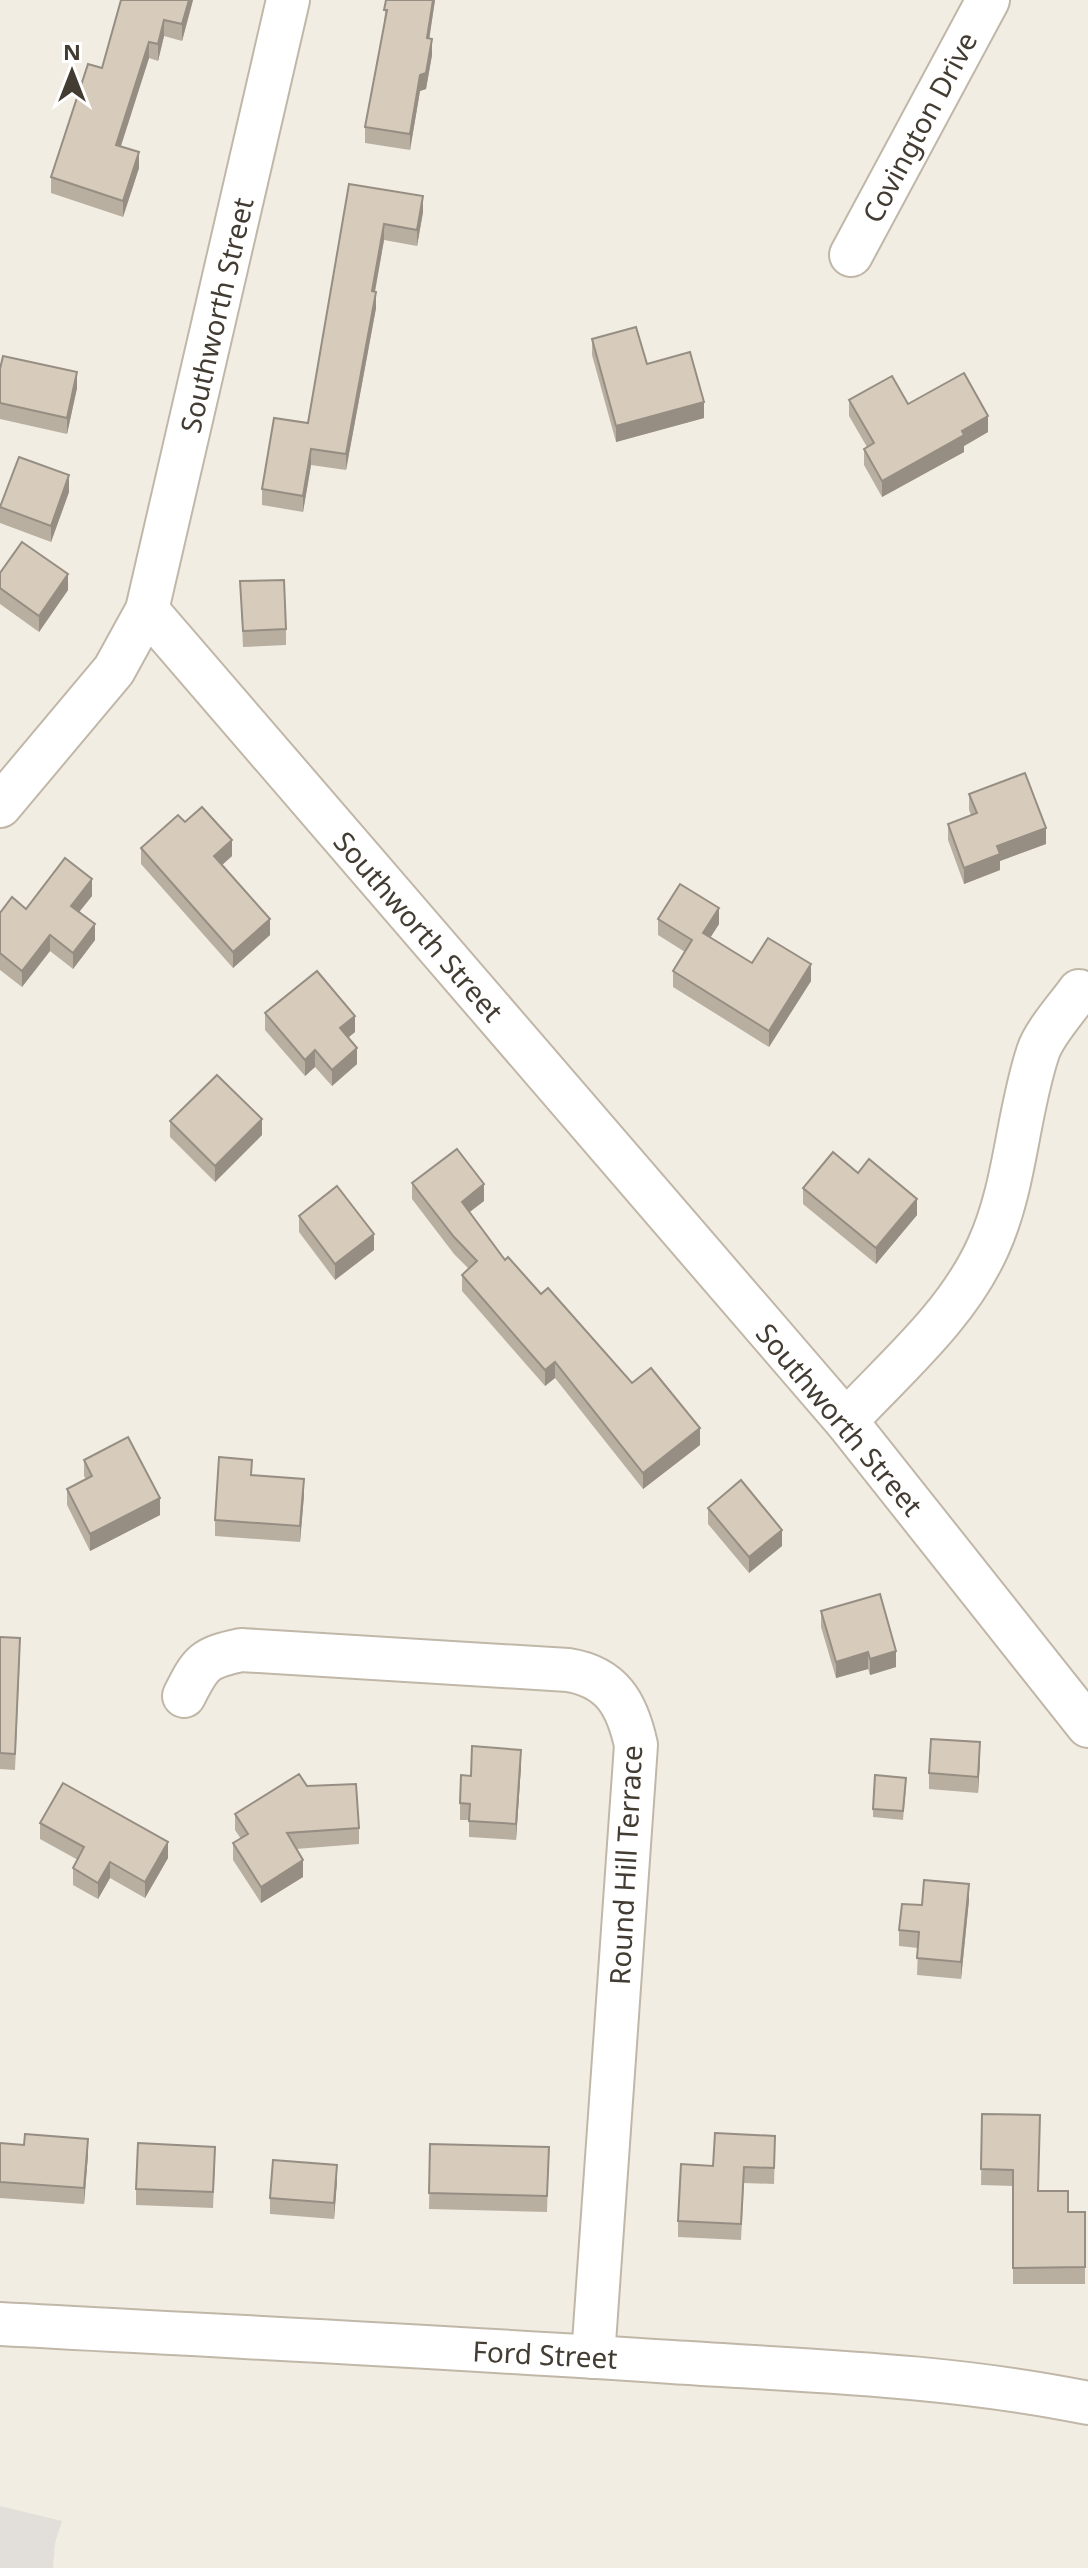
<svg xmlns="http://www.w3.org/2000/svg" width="1088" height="2568" viewBox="0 0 1088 2568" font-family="'Noto Sans',sans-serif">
  <rect width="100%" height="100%" fill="#f2ede2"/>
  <!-- parking -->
  <polygon fill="#e2dfdb" points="0,2506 62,2521 55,2543 53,2568 0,2568"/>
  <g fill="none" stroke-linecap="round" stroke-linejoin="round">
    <defs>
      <g id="minor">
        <polyline points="851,255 988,0"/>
        <polyline points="147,610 846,1421 1088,1726"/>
        <polyline points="0,806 114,670 147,610 288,0"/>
        <path d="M846,1421C896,1367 957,1316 988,1247C1016,1186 1017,1115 1038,1052C1044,1033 1067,1008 1079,991"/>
        <path d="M184,1696C201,1662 204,1658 241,1650L568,1670C612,1677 627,1704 636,1745L593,2357"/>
        <path d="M0,2324C224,2336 448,2347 672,2362C811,2371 951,2375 1088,2403"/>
      </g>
    </defs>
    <!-- minor casing -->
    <use href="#minor" stroke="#c0b7a8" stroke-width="46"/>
    <!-- minor -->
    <use href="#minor" stroke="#fff" stroke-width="42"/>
  </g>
  <!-- wall -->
  <g fill="#b9afa1">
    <polygon points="121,0 193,0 182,41 164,36 158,61 149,58 121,146 139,168 123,217 51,193 51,177 102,68"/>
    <polygon points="386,0 435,0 429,38 432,55 426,89 420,91 410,150 365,143 365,127 384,24"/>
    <polygon points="349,184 423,212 417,246 384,240 375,292 376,308 346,470 311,465 303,512 262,505 262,489 308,423"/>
    <polygon points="592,339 647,364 704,418 616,442 592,355"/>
    <polygon points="0,369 77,388 67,434 0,419"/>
    <polygon points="849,400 908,404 988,432 964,446 964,452 882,497 864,465 864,449 867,447 849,416"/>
    <polygon points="69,492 51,542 0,523 0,507"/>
    <polygon points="0,573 68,590 39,632 0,604"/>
    <polygon points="240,581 286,629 286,645 243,647"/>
    <polygon points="969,794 1046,844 1000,861 1000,870 964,884 948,840 948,824 971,815 969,810"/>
    <polygon points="185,822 232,856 222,865 270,935 233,968 141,864 141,848"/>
    <polygon points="92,896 79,912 95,940 73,969 50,951 22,987 0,970 0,913"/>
    <polygon points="658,919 719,924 710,938 752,963 811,981 769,1047 673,987 673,971 685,952 658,935"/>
    <polygon points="265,1013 355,1032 348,1038 357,1064 332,1086 315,1067 305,1076 265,1030"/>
    <polygon points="170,1121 262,1135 215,1182 170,1137"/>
    <polygon points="412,1183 484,1201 469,1212 505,1260 632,1383 700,1445 643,1489 555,1378 545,1386 462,1291 462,1275 469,1269 454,1254 412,1199"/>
    <polygon points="803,1188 917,1215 876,1264 803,1204"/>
    <polygon points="299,1216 374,1250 335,1280 299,1232"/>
    <polygon points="84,1460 160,1515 90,1551 67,1505 67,1489 86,1479 84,1476"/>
    <polygon points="252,1475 304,1495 300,1542 215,1536 215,1520"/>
    <polygon points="708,1508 782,1546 749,1573 708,1524"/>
    <polygon points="821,1611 896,1667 870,1675 868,1669 836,1678 821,1627"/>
    <polygon points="0,1637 20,1654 15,1770 0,1769"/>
    <polygon points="980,1759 978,1793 929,1789 929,1773"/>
    <polygon points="521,1766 516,1840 469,1837 469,1820 460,1820 460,1803 471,1776"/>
    <polygon points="307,1786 359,1828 359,1844 296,1849 303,1877 261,1903 233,1860 233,1843 241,1839 235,1830 235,1814"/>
    <polygon points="906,1786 903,1820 873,1817 873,1809"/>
    <polygon points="40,1823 168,1858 145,1898 110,1878 98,1899 73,1885 73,1868 78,1860 40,1839"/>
    <polygon points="969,1900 961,1979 917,1975 918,1948 899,1946 899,1930 922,1905"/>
    <polygon points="982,2114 1039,2191 1068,2212 1085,2212 1085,2284 1013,2284 1013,2186 981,2185"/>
    <polygon points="0,2143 88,2155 84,2204 0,2198"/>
    <polygon points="430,2144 549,2147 547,2212 429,2209"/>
    <polygon points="775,2152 774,2184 744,2183 741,2240 678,2237 678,2221 713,2166"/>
    <polygon points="215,2163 213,2208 136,2205 136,2189"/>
    <polygon points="337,2181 334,2219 270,2214 270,2198"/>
  </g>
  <!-- shaded-wall -->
  <g fill="#968e83">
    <polygon points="189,0 193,0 182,41 182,24"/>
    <polygon points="433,0 435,0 427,54 427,38"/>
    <polygon points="164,20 164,36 158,61 158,44"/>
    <polygon points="432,39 432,55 426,89 420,91 410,150 410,134 420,75"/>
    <polygon points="149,42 149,58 116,161 116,145"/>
    <polygon points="139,152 139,168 123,217 123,201"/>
    <polygon points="423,196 423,212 417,246 417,230"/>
    <polygon points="384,224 384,240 372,307 372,291"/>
    <polygon points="376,292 376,308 346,470 346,454"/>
    <polygon points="77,372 77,388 67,434 67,418"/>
    <polygon points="704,402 704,418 616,442 616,426"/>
    <polygon points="988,416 988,432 964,446 964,452 882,497 882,481 962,431"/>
    <polygon points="311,449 311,465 303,512 303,496"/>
    <polygon points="69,475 69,492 51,542 51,526"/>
    <polygon points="68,574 68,590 39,632 39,616"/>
    <polygon points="1046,828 1046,844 1000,861 1000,870 964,884 964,868 997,846"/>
    <polygon points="232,840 232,856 214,872 214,856"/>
    <polygon points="92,879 92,896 71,922 71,906"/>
    <polygon points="719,908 719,924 703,949 703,933"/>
    <polygon points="270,919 270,935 233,968 233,952"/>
    <polygon points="95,924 95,940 73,969 73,953"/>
    <polygon points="50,935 50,951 22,987 22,971"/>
    <polygon points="811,964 811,981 769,1047 769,1031"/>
    <polygon points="355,1016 355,1032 340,1044 340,1028"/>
    <polygon points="357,1048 357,1064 332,1086 332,1070"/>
    <polygon points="315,1050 315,1067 305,1076 305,1060"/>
    <polygon points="262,1119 262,1135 215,1182 215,1166"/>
    <polygon points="484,1184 484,1201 462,1218 462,1202"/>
    <polygon points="917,1199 917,1215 876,1264 876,1248"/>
    <polygon points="374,1234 374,1250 335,1280 335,1264"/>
    <polygon points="555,1362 555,1378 545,1386 545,1370"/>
    <polygon points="700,1428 700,1445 643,1489 643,1473"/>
    <polygon points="304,1479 304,1495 300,1542 300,1526"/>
    <polygon points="160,1498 160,1515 90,1551 90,1534"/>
    <polygon points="782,1530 782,1546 749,1573 749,1557"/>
    <polygon points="896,1651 896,1667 870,1675 870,1659"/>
    <polygon points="868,1652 868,1669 836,1678 836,1662"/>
    <polygon points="980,1742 980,1759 978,1793 978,1777"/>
    <polygon points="521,1750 521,1766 516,1840 516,1824"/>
    <polygon points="168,1842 168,1858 145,1898 145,1882"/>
    <polygon points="303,1860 303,1877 261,1903 261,1887"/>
    <polygon points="110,1862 110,1878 98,1899 98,1883"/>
    <polygon points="969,1884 969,1900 961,1979 961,1962"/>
    <polygon points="88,2139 88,2155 84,2204 84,2188"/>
    <polygon points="337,2165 337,2181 334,2219 334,2203"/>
  </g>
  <!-- building -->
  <g fill="#d7cbbb" stroke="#968e83" stroke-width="2">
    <polygon points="121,0 189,0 182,24 164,20 158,44 149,42 116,145 139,152 123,201 51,177 88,64 102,68"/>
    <polygon points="386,0 433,0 427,38 432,39 426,73 420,75 410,134 365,127 387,10 384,10"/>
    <polygon points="349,184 423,196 417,230 384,224 372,291 376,292 346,454 311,449 303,496 262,489 274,418 308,423"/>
    <polygon points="636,327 647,364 690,352 704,402 616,426 592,339"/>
    <polygon points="3,356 77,372 67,418 0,403 0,369"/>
    <polygon points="964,373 988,416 962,431 964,435 882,481 864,449 874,443 849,400 892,376 908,404"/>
    <polygon points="19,457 69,475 51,526 0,507"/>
    <polygon points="22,542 68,574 39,616 0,588 0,573"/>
    <polygon points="284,580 286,629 243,631 240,581"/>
    <polygon points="1025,773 1046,828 997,846 1000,854 964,868 948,824 977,813 969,794"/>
    <polygon points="202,807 232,840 214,856 270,919 233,952 141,848 178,815 185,822"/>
    <polygon points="65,858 92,879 71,906 95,924 73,953 50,935 22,971 0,953 0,913 12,897 26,909"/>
    <polygon points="680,884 719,908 703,933 752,963 768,938 811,964 769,1031 673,971 692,940 658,919"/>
    <polygon points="317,971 355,1016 340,1028 357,1048 332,1070 315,1050 305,1060 265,1013"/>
    <polygon points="217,1075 262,1119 215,1166 170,1121"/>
    <polygon points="457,1149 484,1184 462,1202 505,1260 508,1257 541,1294 548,1288 632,1383 651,1368 700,1428 643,1473 555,1362 545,1370 462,1275 477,1261 454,1237 412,1183"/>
    <polygon points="833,1152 858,1173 869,1159 917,1199 876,1248 803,1188"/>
    <polygon points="337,1186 374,1234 335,1264 299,1216"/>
    <polygon points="128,1437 160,1498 90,1534 67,1489 92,1476 84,1460"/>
    <polygon points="219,1457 252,1460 251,1475 304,1479 300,1526 215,1520"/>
    <polygon points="741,1480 782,1530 749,1557 708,1508"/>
    <polygon points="880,1594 896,1651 870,1659 868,1652 836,1662 821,1611"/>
    <polygon points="0,1637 20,1638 15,1754 0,1753"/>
    <polygon points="931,1739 980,1742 978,1777 929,1773"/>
    <polygon points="472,1746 521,1750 516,1824 469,1821 470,1804 460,1803 461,1775 471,1776"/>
    <polygon points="299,1774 307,1786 356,1784 359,1828 287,1833 303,1860 261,1887 233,1843 248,1834 235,1814"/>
    <polygon points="875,1775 906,1778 903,1811 873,1809"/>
    <polygon points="63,1783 168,1842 145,1882 110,1862 98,1883 73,1868 84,1847 40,1823"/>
    <polygon points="924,1880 969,1884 961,1962 917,1958 919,1932 899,1930 902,1904 922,1905"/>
    <polygon points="982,2114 1040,2115 1038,2191 1068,2191 1068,2212 1085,2212 1085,2267 1013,2268 1013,2170 981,2169"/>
    <polygon points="715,2133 775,2136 774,2168 744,2167 741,2224 678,2221 681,2164 713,2166"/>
    <polygon points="25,2134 88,2139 84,2188 0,2182 0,2143 24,2145"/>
    <polygon points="138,2143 215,2147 213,2192 136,2189"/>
    <polygon points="430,2144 549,2147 547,2196 429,2193"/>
    <polygon points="273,2160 337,2165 334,2203 270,2198"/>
  </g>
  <g text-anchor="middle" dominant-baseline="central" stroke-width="7" stroke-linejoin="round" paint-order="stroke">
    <!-- street labels -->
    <g font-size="28" fill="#433c33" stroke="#fff">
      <text transform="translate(919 127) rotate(-62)">Covington Drive</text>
      <text transform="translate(216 315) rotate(-77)">Southworth Street</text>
      <text transform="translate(419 926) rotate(49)">Southworth Street</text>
      <text transform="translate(840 1419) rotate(50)">Southworth Street</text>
      <text transform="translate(625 1865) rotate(-87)">Round Hill Terrace</text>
      <text transform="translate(545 2354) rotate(3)">Ford Street</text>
    </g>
  </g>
  <!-- north arrow -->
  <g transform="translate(72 72)" stroke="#ffffff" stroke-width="6" paint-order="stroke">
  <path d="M0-6L14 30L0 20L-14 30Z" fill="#433c33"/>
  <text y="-12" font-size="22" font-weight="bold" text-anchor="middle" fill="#433c33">N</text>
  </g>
</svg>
